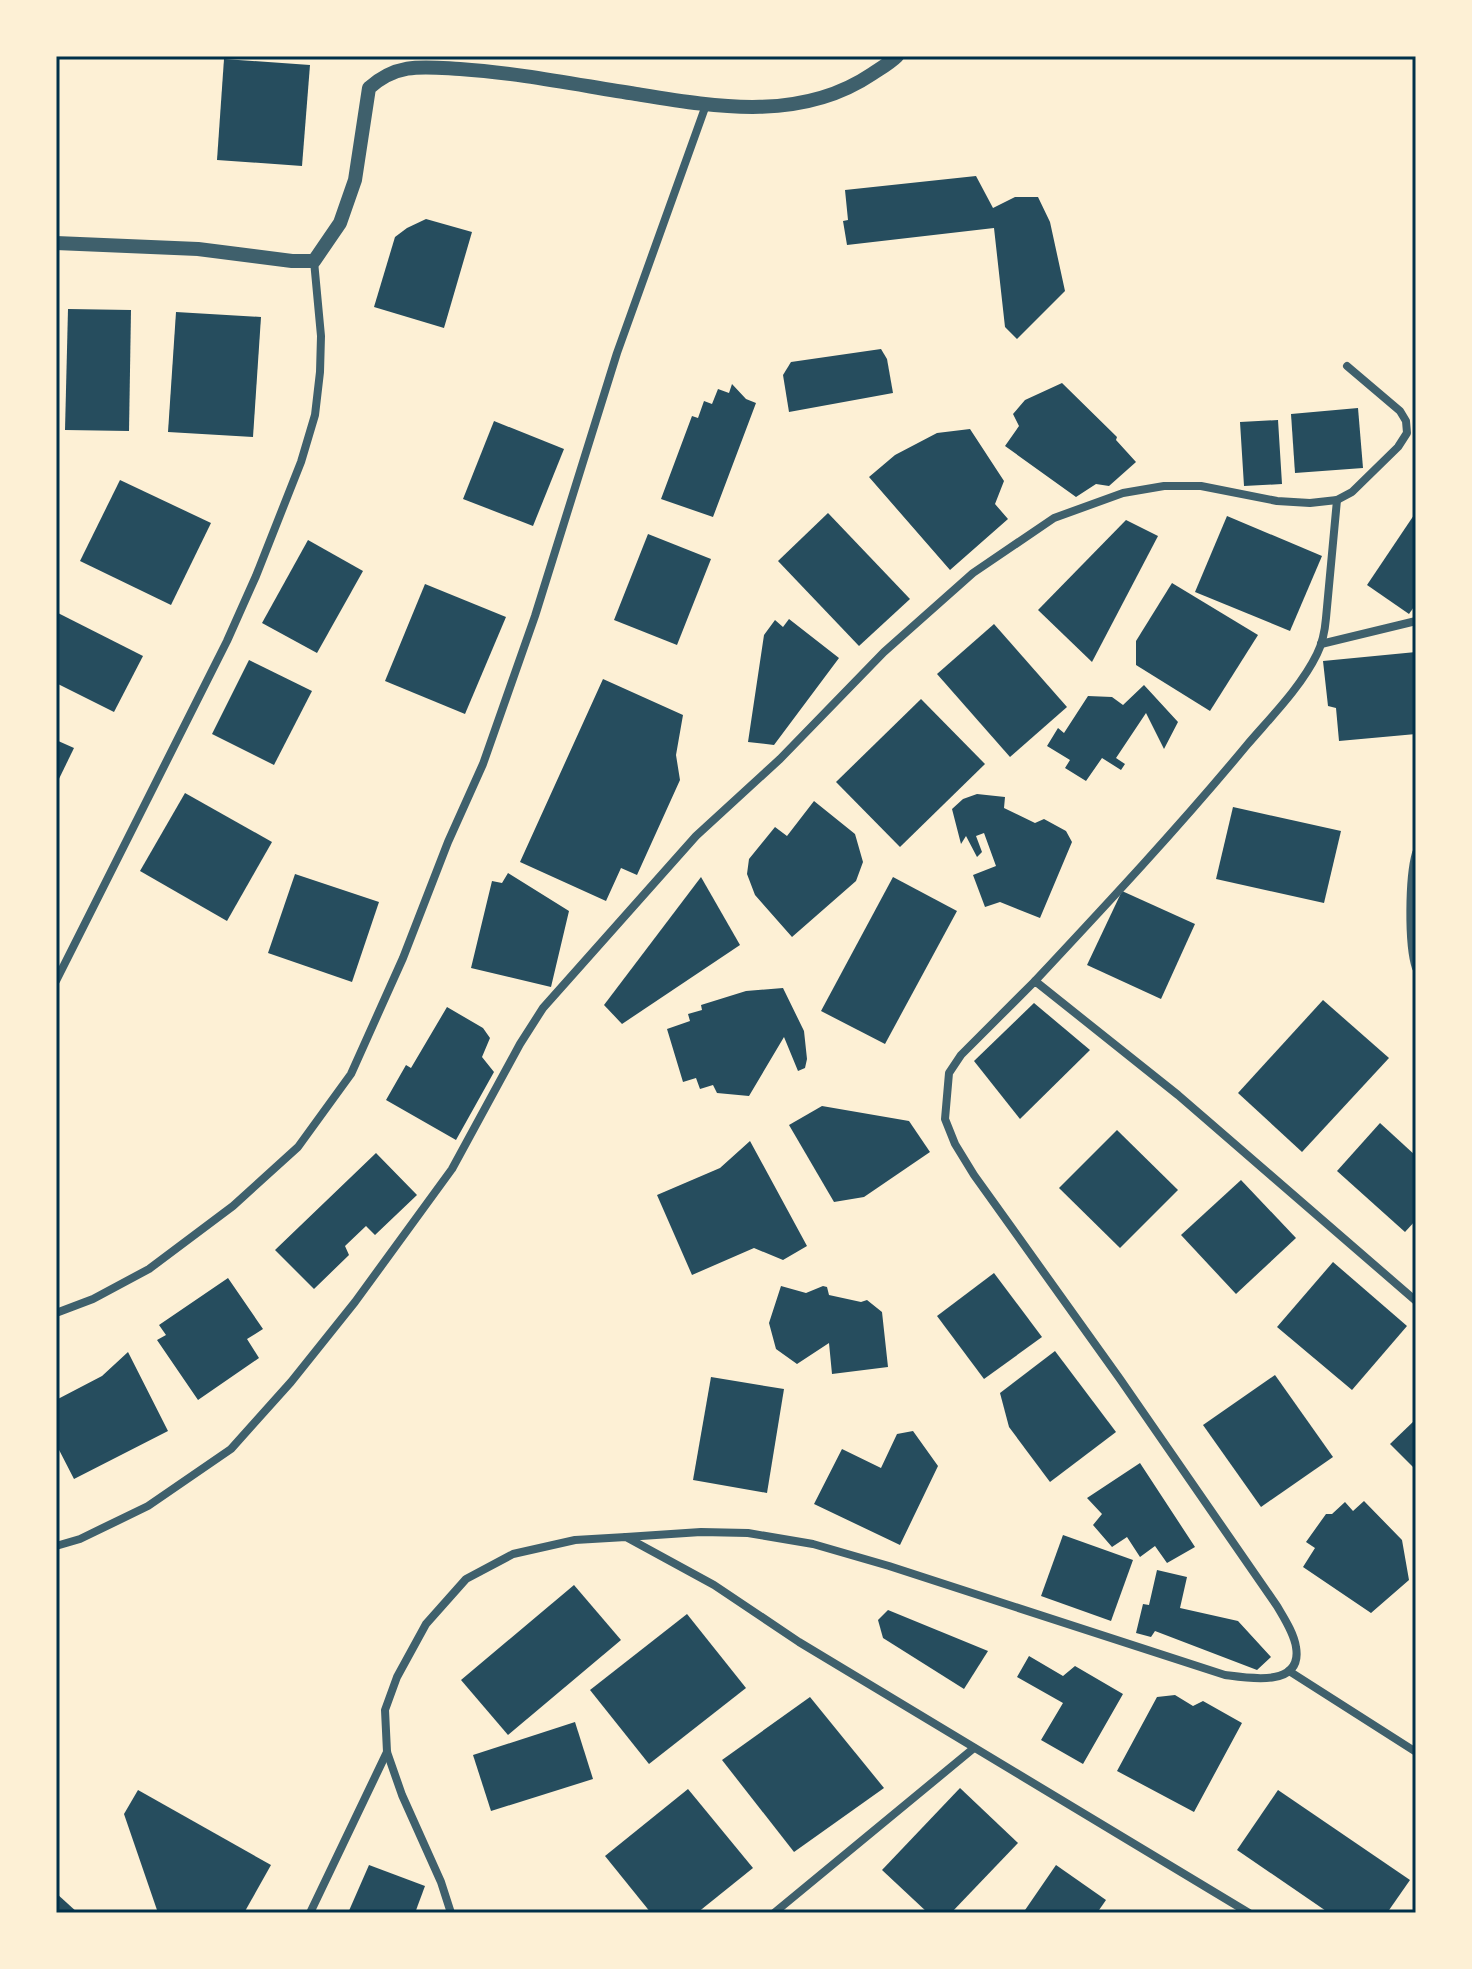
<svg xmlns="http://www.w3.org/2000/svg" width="1472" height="1969" viewBox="0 0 1472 1969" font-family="'Work Sans',sans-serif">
  <rect width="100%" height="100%" fill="#fdf0d5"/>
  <!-- building -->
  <g fill="#264d5e">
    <polygon points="224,59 310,65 302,166 217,160"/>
    <polygon points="976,176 993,208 1015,197 1038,197 1050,222 1065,291 1017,339 1005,327 994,228 847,245 843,221 848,220 845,190"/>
    <polygon points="426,219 472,232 444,328 374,307 395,237 407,228"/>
    <polygon points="68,309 131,310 129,431 65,430"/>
    <polygon points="176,312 261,317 253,437 168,432"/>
    <polygon points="881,349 887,359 893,393 789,412 783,375 791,362"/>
    <polygon points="1062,383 1117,437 1116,440 1136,462 1109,486 1096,484 1076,497 1005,446 1019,426 1013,414 1025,400"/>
    <polygon points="732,384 746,399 756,403 713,517 661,499 692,416 698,418 704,401 712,404 718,389 729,393"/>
    <polygon points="1358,408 1363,468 1295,473 1291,414"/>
    <polygon points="1278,420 1282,484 1244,486 1240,422"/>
    <polygon points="494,421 564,449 533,526 463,499"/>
    <polygon points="970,429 1004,481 995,504 1008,519 950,570 869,477 895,455 937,433"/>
    <polygon points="120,480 211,523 171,605 80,561"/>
    <polygon points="1416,512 1416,604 1409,614 1367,585"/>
    <polygon points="828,513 910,599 859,646 778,561"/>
    <polygon points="1227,516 1322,556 1290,631 1195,592"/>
    <polygon points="1126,520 1158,536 1092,662 1038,610"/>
    <polygon points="648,534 711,559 677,645 614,620"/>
    <polygon points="308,540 363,571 317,653 262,623"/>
    <polygon points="1172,583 1258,635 1210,711 1136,665 1136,641"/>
    <polygon points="425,584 506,617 465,714 385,681"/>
    <polygon points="56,612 143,656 114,712 56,683"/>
    <polygon points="789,619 839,658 774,745 748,742 764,635 775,620 783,627"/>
    <polygon points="994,624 1067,707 1010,757 937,674"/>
    <polygon points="1416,652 1416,734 1339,741 1336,708 1328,706 1323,661"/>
    <polygon points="249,660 312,691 274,765 212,734"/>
    <polygon points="603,679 683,715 676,755 680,780 637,875 621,868 606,901 520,862"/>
    <polygon points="1144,685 1178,722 1164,749 1146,713 1116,758 1125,764 1121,770 1102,758 1086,781 1065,768 1070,760 1047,746 1058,728 1064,733 1088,696 1112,697 1123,705"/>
    <polygon points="921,699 985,764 900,847 836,782"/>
    <polygon points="56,740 74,748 56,785"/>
    <polygon points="185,793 272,842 227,921 140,871"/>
    <polygon points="977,794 1005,797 1004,808 1035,823 1044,819 1066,831 1072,842 1040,918 1000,902 985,907 973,875 996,866 984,833 976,836 982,852 977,857 966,836 961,844 952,809 963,799"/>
    <polygon points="814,801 855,834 863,862 856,881 792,937 755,895 747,874 749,859 775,827 787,836"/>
    <polygon points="1233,807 1341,831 1324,903 1216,879"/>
    <polygon points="508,873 569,911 551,987 471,968 492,881 502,883"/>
    <polygon points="295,874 379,902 352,982 268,953"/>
    <polygon points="701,877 740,945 622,1024 604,1005"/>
    <polygon points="893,877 957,911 885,1044 821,1011"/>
    <polygon points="1122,891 1195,924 1161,999 1087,965"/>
    <polygon points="783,988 804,1031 807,1059 805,1068 798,1071 784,1037 749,1096 717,1093 713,1085 700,1089 696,1078 683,1082 667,1029 690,1021 688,1014 702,1010 701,1005 746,991"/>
    <polygon points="1323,1000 1389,1058 1302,1152 1238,1093"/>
    <polygon points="1034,1003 1090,1050 1020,1119 974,1061"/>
    <polygon points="447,1007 483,1028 490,1038 482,1057 494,1072 456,1140 386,1100 406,1065 411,1068"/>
    <polygon points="822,1106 909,1121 930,1152 864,1197 834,1202 789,1125"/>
    <polygon points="1380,1123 1416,1156 1416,1220 1405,1232 1337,1171"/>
    <polygon points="1117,1130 1178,1190 1120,1248 1059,1188"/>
    <polygon points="750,1141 807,1246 783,1260 754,1248 692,1275 657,1195 720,1168"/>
    <polygon points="376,1153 417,1195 375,1235 366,1226 345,1246 349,1255 314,1289 275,1250"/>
    <polygon points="1241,1180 1296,1238 1236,1294 1181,1235"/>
    <polygon points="1333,1262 1407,1326 1352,1390 1277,1327"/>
    <polygon points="994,1273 1042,1337 984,1379 937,1316"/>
    <polygon points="228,1278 263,1329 247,1339 259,1358 198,1400 157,1340 166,1335 159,1325"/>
    <polygon points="781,1286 806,1293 823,1286 827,1287 829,1295 861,1302 867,1300 882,1312 888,1367 832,1374 829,1343 797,1364 776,1349 769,1323"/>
    <polygon points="1055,1351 1116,1432 1050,1482 1009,1427 1000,1393"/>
    <polygon points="128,1352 168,1431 74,1479 56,1444 56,1400 102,1376"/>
    <polygon points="1275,1375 1333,1457 1261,1507 1203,1425"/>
    <polygon points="711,1377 784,1389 767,1493 693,1480"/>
    <polygon points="1416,1419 1416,1470 1390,1444"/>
    <polygon points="913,1431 938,1466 900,1545 814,1504 842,1449 881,1468 897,1434"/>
    <polygon points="1140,1463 1195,1547 1167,1563 1155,1546 1140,1557 1127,1537 1112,1547 1093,1525 1102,1514 1087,1498"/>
    <polygon points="1364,1501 1402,1540 1409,1580 1371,1613 1303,1567 1315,1548 1306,1542 1326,1514 1332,1514 1345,1502 1353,1511"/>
    <polygon points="1063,1535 1133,1560 1111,1621 1041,1596"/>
    <polygon points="1157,1570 1187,1577 1180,1608 1238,1621 1271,1657 1257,1670 1155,1631 1151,1637 1136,1633 1143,1604 1149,1605"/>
    <polygon points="574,1585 621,1640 508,1735 461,1680"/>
    <polygon points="888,1610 988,1651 964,1689 883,1638 878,1620"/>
    <polygon points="687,1614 746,1688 649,1764 590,1690"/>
    <polygon points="1029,1656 1063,1676 1075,1666 1123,1694 1083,1764 1041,1740 1063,1703 1017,1677"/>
    <polygon points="1175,1695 1193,1706 1203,1701 1242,1723 1194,1812 1117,1771 1157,1697"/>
    <polygon points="810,1697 884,1788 794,1852 722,1760"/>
    <polygon points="575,1722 593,1779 491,1811 473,1755"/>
    <polygon points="960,1788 1018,1843 951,1913 928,1913 882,1870"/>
    <polygon points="688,1789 753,1868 697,1913 651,1913 605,1856"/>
    <polygon points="138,1790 271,1865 244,1913 158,1913 124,1814"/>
    <polygon points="1278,1790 1410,1880 1387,1913 1329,1913 1237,1850"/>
    <polygon points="369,1865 425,1886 415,1913 348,1913"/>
    <polygon points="1056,1865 1106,1900 1097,1913 1023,1913"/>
    <polygon points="56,1893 78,1913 56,1913"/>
  </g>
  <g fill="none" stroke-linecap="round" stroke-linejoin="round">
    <!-- minor -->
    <g stroke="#3f606c" stroke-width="8">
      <polyline points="1321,644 1416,621"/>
      <path d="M1416,853C1409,877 1408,944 1416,968"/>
      <polyline points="56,981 227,641 256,576 301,462 315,415 320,372 321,336 314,261"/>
      <path d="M1035,981C1107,904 1179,827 1247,745C1271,717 1301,687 1317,654C1323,642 1325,630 1326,618L1337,500"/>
      <polyline points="56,1313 93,1299 149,1269 233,1206 298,1147 351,1074 403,958 448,842 483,764 535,616 617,353 706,105"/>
      <path d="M626,1537L701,1532L748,1533L813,1544L889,1566L1225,1675C1248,1678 1303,1688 1296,1647C1294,1633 1284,1618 1277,1606L1120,1379L974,1175L955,1144L945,1119L949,1073L961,1055L1035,981L1178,1095L1416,1301"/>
      <polyline points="56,1546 80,1539 148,1506 231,1449 291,1382 355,1302 452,1169 520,1044 543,1008 696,836 780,759 884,652 973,573 1054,518 1123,493 1164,486 1201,486 1277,501 1310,503 1337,500 1352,492 1398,447 1407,433 1406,421 1400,411 1347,366"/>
      <polyline points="1289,1671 1416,1752"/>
      <polyline points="310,1913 387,1752"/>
      <polyline points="451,1913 441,1882 402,1795 387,1752 385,1710 397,1677 426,1624 466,1579 513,1554 575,1540 626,1537 714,1585 799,1642 1249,1913"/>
      <polyline points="774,1913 974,1748"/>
    </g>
    <!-- tertiary -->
    <path stroke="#3f606c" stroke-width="14" d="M56,243L198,249L292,261H314L340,223L355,180L369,88C398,62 424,67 460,69C519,73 578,85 636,94C716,107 801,122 872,74C881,68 890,63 897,56"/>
  </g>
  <!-- border -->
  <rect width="1472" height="1969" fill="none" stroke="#fdf0d5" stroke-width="116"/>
  <rect x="58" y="58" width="1356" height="1853" fill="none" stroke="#003049" stroke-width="3"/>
</svg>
